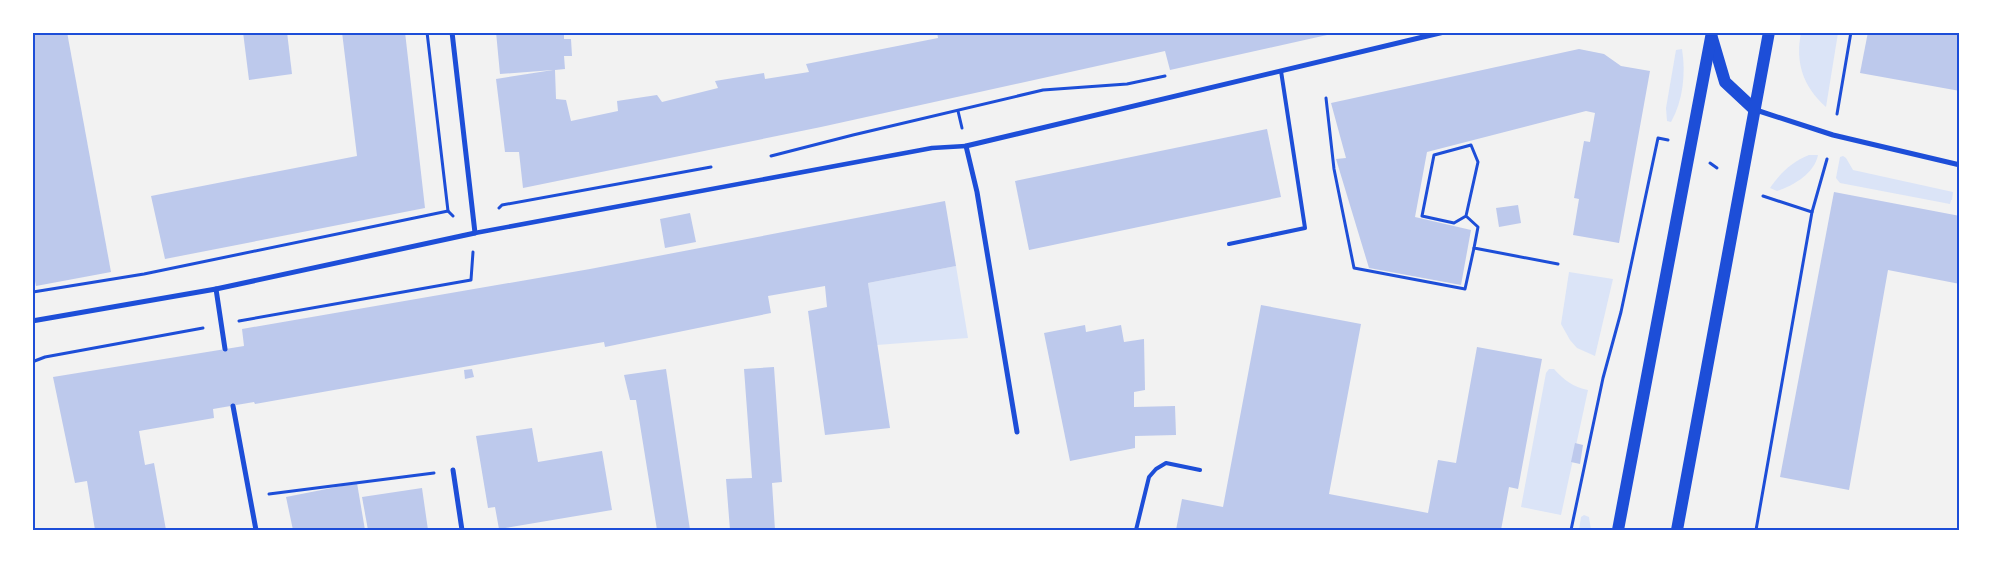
<svg xmlns="http://www.w3.org/2000/svg" width="1992" height="563" viewBox="0 0 1992 563" font-family="Poppins,sans-serif">
  <rect width="100%" height="100%" fill="#f2f2f2"/>
  <!-- green -->
  <g fill="#dbe4f7">
    <path d="M1801,33H1838L1826,107C1803,87 1795,62 1801,33Z"/>
    <path d="M1682,49C1686,73 1683,101 1671,122L1667,121L1666,108L1676,50Z"/>
    <path d="M1809,155H1818C1814,174 1794,185 1777,191L1770,188C1781,172 1792,162 1809,155Z"/>
    <polygon points="1843,156 1846,158 1853,170 1953,192 1952,200 1951,200 1950,204 1840,183 1836,178 1840,157"/>
    <polygon points="956,266 968,338 877,345 868,283"/>
    <polygon points="1569,272 1613,279 1595,356 1577,348 1570,340 1561,324"/>
    <path d="M1549,369H1554C1564,380 1573,387 1588,390L1561,515L1521,507L1546,373Z"/>
    <polygon points="1584,515 1589,517 1591,530 1579,530 1581,517"/>
  </g>
  <!-- building -->
  <g fill="#bdc9ec">
    <polygon points="32,32 67,32 111,272 36,286 32,266"/>
    <polygon points="243,32 287,32 292,74 249,80"/>
    <polygon points="342,32 405,32 425,208 165,259 151,196 357,156"/>
    <polygon points="496,32 564,32 564,39 571,39 572,56 564,56 565,69 555,70 556,99 566,100 571,121 618,111 617,101 657,95 662,102 718,88 715,81 764,73 765,79 809,72 806,64 938,38 937,32 959,32 960,35 970,32 1336,33 1170,70 1165,51 821,127 523,188 519,152 505,152 496,79 553,70 500,74"/>
    <polygon points="1868,32 1960,32 1960,91 1860,73"/>
    <polygon points="1579,49 1604,54 1621,66 1650,71 1619,243 1573,235 1579,199 1574,198 1584,141 1590,142 1595,113 1586,111 1427,152 1415,217 1471,230 1461,285 1369,268 1336,159 1346,158 1331,103"/>
    <polygon points="1267,129 1281,197 1029,250 1015,181"/>
    <polygon points="1834,192 1960,216 1960,284 1888,270 1849,490 1780,477"/>
    <polygon points="945,201 956,266 868,283 890,428 825,435 808,311 827,307 825,286 768,296 771,313 605,347 604,342 255,404 254,402 213,409 214,418 139,431 145,465 154,463 166,530 95,530 87,481 75,483 53,377 244,346 242,329 590,269"/>
    <polygon points="1518,205 1521,223 1499,227 1496,208"/>
    <polygon points="690,213 696,242 665,248 660,219"/>
    <polygon points="1261,305 1361,324 1329,494 1428,513 1438,460 1456,463 1477,347 1542,359 1518,489 1509,487 1501,530 1176,530 1182,499 1223,507"/>
    <polygon points="1085,325 1086,332 1121,325 1124,342 1144,339 1145,390 1134,392 1134,407 1175,406 1176,435 1135,436 1135,448 1070,461 1044,333"/>
    <polygon points="774,367 782,482 772,483 775,530 730,530 726,479 752,478 744,369"/>
    <polygon points="472,369 474,377 465,379 464,370"/>
    <polygon points="666,369 690,530 657,530 636,400 630,400 624,375"/>
    <polygon points="532,428 538,462 602,451 612,510 499,529 495,507 488,508 476,436"/>
    <polygon points="1575,443 1583,445 1580,464 1571,462"/>
    <polygon points="357,483 365,530 293,530 286,497"/>
    <polygon points="422,488 428,530 368,530 362,497"/>
  </g>
  <g fill="none" stroke-linecap="round" stroke-linejoin="round">
    <!-- path -->
    <g stroke="#1d4ed8" stroke-width="3">
      <polyline points="427,32 448,211"/>
      <polyline points="1326,98 1334,169 1354,268 1465,289 1474,248"/>
      <polyline points="958,111 962,128"/>
      <polyline points="1837,114 1851,32"/>
      <polyline points="771,156 853,135 1043,90 1127,84 1165,76"/>
      <polyline points="1710,163 1717,168"/>
      <polyline points="1763,196 1812,212"/>
      <polyline points="499,208 502,205 711,167"/>
      <polyline points="1466,216 1454,223 1422,216 1434,155 1471,145 1478,162 1466,216 1478,227 1474,248 1558,264"/>
      <polyline points="33,292 144,274 448,211 453,216"/>
      <polyline points="239,321 471,280 473,252"/>
      <polyline points="32,362 45,357 203,328"/>
      <polyline points="269,494 434,473"/>
      <polyline points="1571,530 1603,378 1621,312 1658,138 1668,140"/>
      <polyline points="1756,530 1812,212 1827,159"/>
    </g>
    <!-- service -->
    <g stroke="#1d4ed8" stroke-width="4">
      <polyline points="1229,244 1305,228 1281,71"/>
      <polyline points="32,528 33,530"/>
      <polyline points="1136,530 1149,477 1156,469 1166,463 1200,470"/>
    </g>
    <!-- pedestrian -->
    <polyline stroke="#1d4ed8" stroke-width="4.5" points="475,233 932,148 966,146"/>
    <!-- minor -->
    <g stroke="#1d4ed8" stroke-width="5">
      <polyline points="1756,110 1833,135 1960,165"/>
      <polyline points="216,289 225,349"/>
      <polyline points="32,321 216,289 475,233 452,32"/>
      <polyline points="233,406 256,530"/>
      <polyline points="1017,432 977,192 966,146 1444,32"/>
      <polyline points="453,470 462,530"/>
    </g>
    <!-- primary -->
    <g stroke="#1d4ed8" stroke-width="12">
      <polyline points="1712,38 1725,82 1755,110"/>
      <polyline points="1618,530 1712,32"/>
      <polyline points="1677,530 1769,32"/>
    </g>
  </g>
  <!-- border -->
  <rect width="1992" height="563" fill="none" stroke="#ffffff" stroke-width="68"/>
  <rect x="34" y="34" width="1924" height="495" fill="none" stroke="#1d4ed8" stroke-width="2"/>
</svg>
